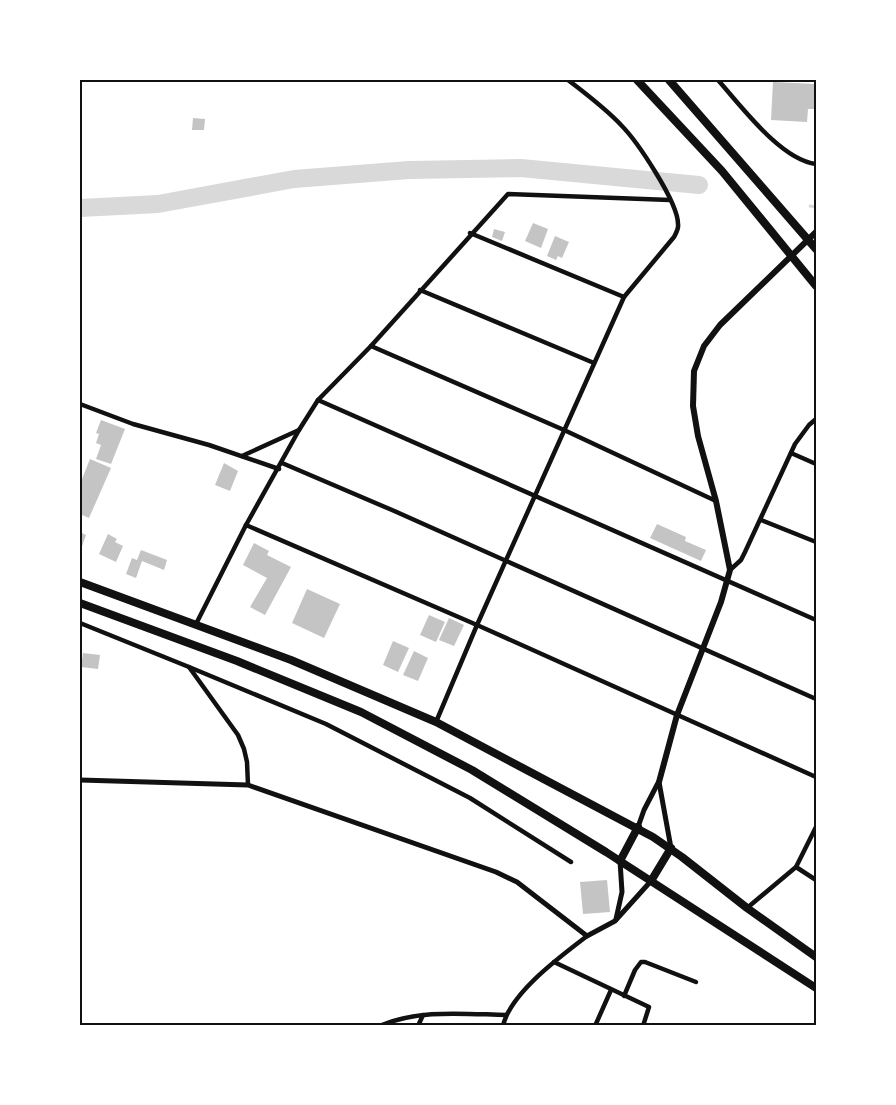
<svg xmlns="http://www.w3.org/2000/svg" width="896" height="1105" viewBox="0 0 896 1105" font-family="'Archivo Narrow',sans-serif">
  <rect width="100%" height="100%" fill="#fff"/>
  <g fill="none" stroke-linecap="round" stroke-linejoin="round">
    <!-- stream -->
    <polyline stroke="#d9d9d9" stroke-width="3" points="810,206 816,207"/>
    <!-- river -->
    <polyline stroke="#d9d9d9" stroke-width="18" points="80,208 158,204 294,179 409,170 521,168 699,185"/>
  </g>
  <!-- building -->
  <g fill="#c4c4c4">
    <polygon points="773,82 815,84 814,109 808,109 807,122 771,120"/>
    <polygon points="193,118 205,119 204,130 192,130"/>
    <polygon points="533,223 548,229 541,248 525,241"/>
    <polygon points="494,229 505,232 502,241 492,237"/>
    <polygon points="555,236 569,242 562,258 558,256 556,260 547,256"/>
    <polygon points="101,420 125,429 111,464 96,459 101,445 96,443 99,434 96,433"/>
    <polygon points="90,459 111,468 89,518 80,514 80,484"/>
    <polygon points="224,463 238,471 230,491 215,485"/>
    <polygon points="657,524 686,537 685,541 706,550 701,561 650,538"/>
    <polygon points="80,532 86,535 80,552"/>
    <polygon points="108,534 117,539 115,542 123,546 116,562 99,554"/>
    <polygon points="254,543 269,551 267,555 291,567 265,615 250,607 267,578 243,565"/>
    <polygon points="141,550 167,560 164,570 142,561 136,578 126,574 132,558 137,560"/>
    <polygon points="307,589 340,604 324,638 292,623"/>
    <polygon points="429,615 445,622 436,642 420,635"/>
    <polygon points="449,618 464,625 454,646 439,640"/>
    <polygon points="393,641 409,648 398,672 383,665"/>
    <polygon points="414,651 428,658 418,681 403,675"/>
    <polygon points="83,653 100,655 98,669 81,667"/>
    <polygon points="607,880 610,912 583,914 580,882"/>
  </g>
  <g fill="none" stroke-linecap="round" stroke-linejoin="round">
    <!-- minor -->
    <g stroke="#111" stroke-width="4.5">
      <path d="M718,80C741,106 781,160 816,164"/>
      <polyline points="470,233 624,297"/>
      <polyline points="420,290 594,363"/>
      <polyline points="371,346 564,430 716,501"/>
      <polyline points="318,400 816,620"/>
      <polyline points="80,404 133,424 209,445 279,469"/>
      <polyline points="791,453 816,464"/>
      <polyline points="242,456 299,430"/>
      <polyline points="282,463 392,510 816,699"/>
      <polyline points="761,520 816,542"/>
      <polyline points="246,525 477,625 816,777"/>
      <polyline points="730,570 741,560 745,552 795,444 809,425 816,419"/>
      <polyline points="80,623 189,667 238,735 244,749 247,762 248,785"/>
      <polyline points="196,624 246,525 299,430 318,400 371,346 508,194 670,200"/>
      <polyline points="189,667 326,724 470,798 571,862"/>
      <path d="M436,722L477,625L624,297L674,237C676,233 679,229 678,224C678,202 637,141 621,125C605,108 586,94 568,80"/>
      <polyline points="796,867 816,880"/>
      <polyline points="747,908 796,867 816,827"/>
      <polyline points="554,962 649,1007 643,1026"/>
      <polyline points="624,996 635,970 641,962 645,962 696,982"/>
      <path d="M379,1026C419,1009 463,1014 506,1015"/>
      <polyline points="418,1026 423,1015"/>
      <path d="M503,1026C510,993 561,956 587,936"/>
      <polyline points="595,1026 611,990"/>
    </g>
    <!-- tertiary -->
    <g stroke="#111" stroke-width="5">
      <polyline points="80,780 248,785 496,872 517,882 587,936 615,921 651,881"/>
      <polyline points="659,782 671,848"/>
      <polyline points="638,827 644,810 658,783"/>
      <polyline points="616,919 622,892 620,861"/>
    </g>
    <!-- secondary -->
    <polyline stroke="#111" stroke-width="6" points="659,782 677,715 721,602 730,570 716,501 698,436 693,406 694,371 704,346 720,325 816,232"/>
    <!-- trunk -->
    <g stroke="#111" stroke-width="8">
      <polyline points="80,582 291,660 436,722 653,837 682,857 747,908 816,957"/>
      <polyline points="80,603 237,661 361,712 472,770 606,852 816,988"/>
      <polyline points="620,861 638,827"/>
      <polyline points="651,881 671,848"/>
    </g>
    <!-- motorway -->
    <g stroke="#111" stroke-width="8">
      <polyline points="637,80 722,171 816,286"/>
      <polyline points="669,80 816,249"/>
    </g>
  </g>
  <!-- border -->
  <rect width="896" height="1105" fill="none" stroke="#ffffff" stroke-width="162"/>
  <rect x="81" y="81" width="734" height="943" fill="none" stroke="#111" stroke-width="2"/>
</svg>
